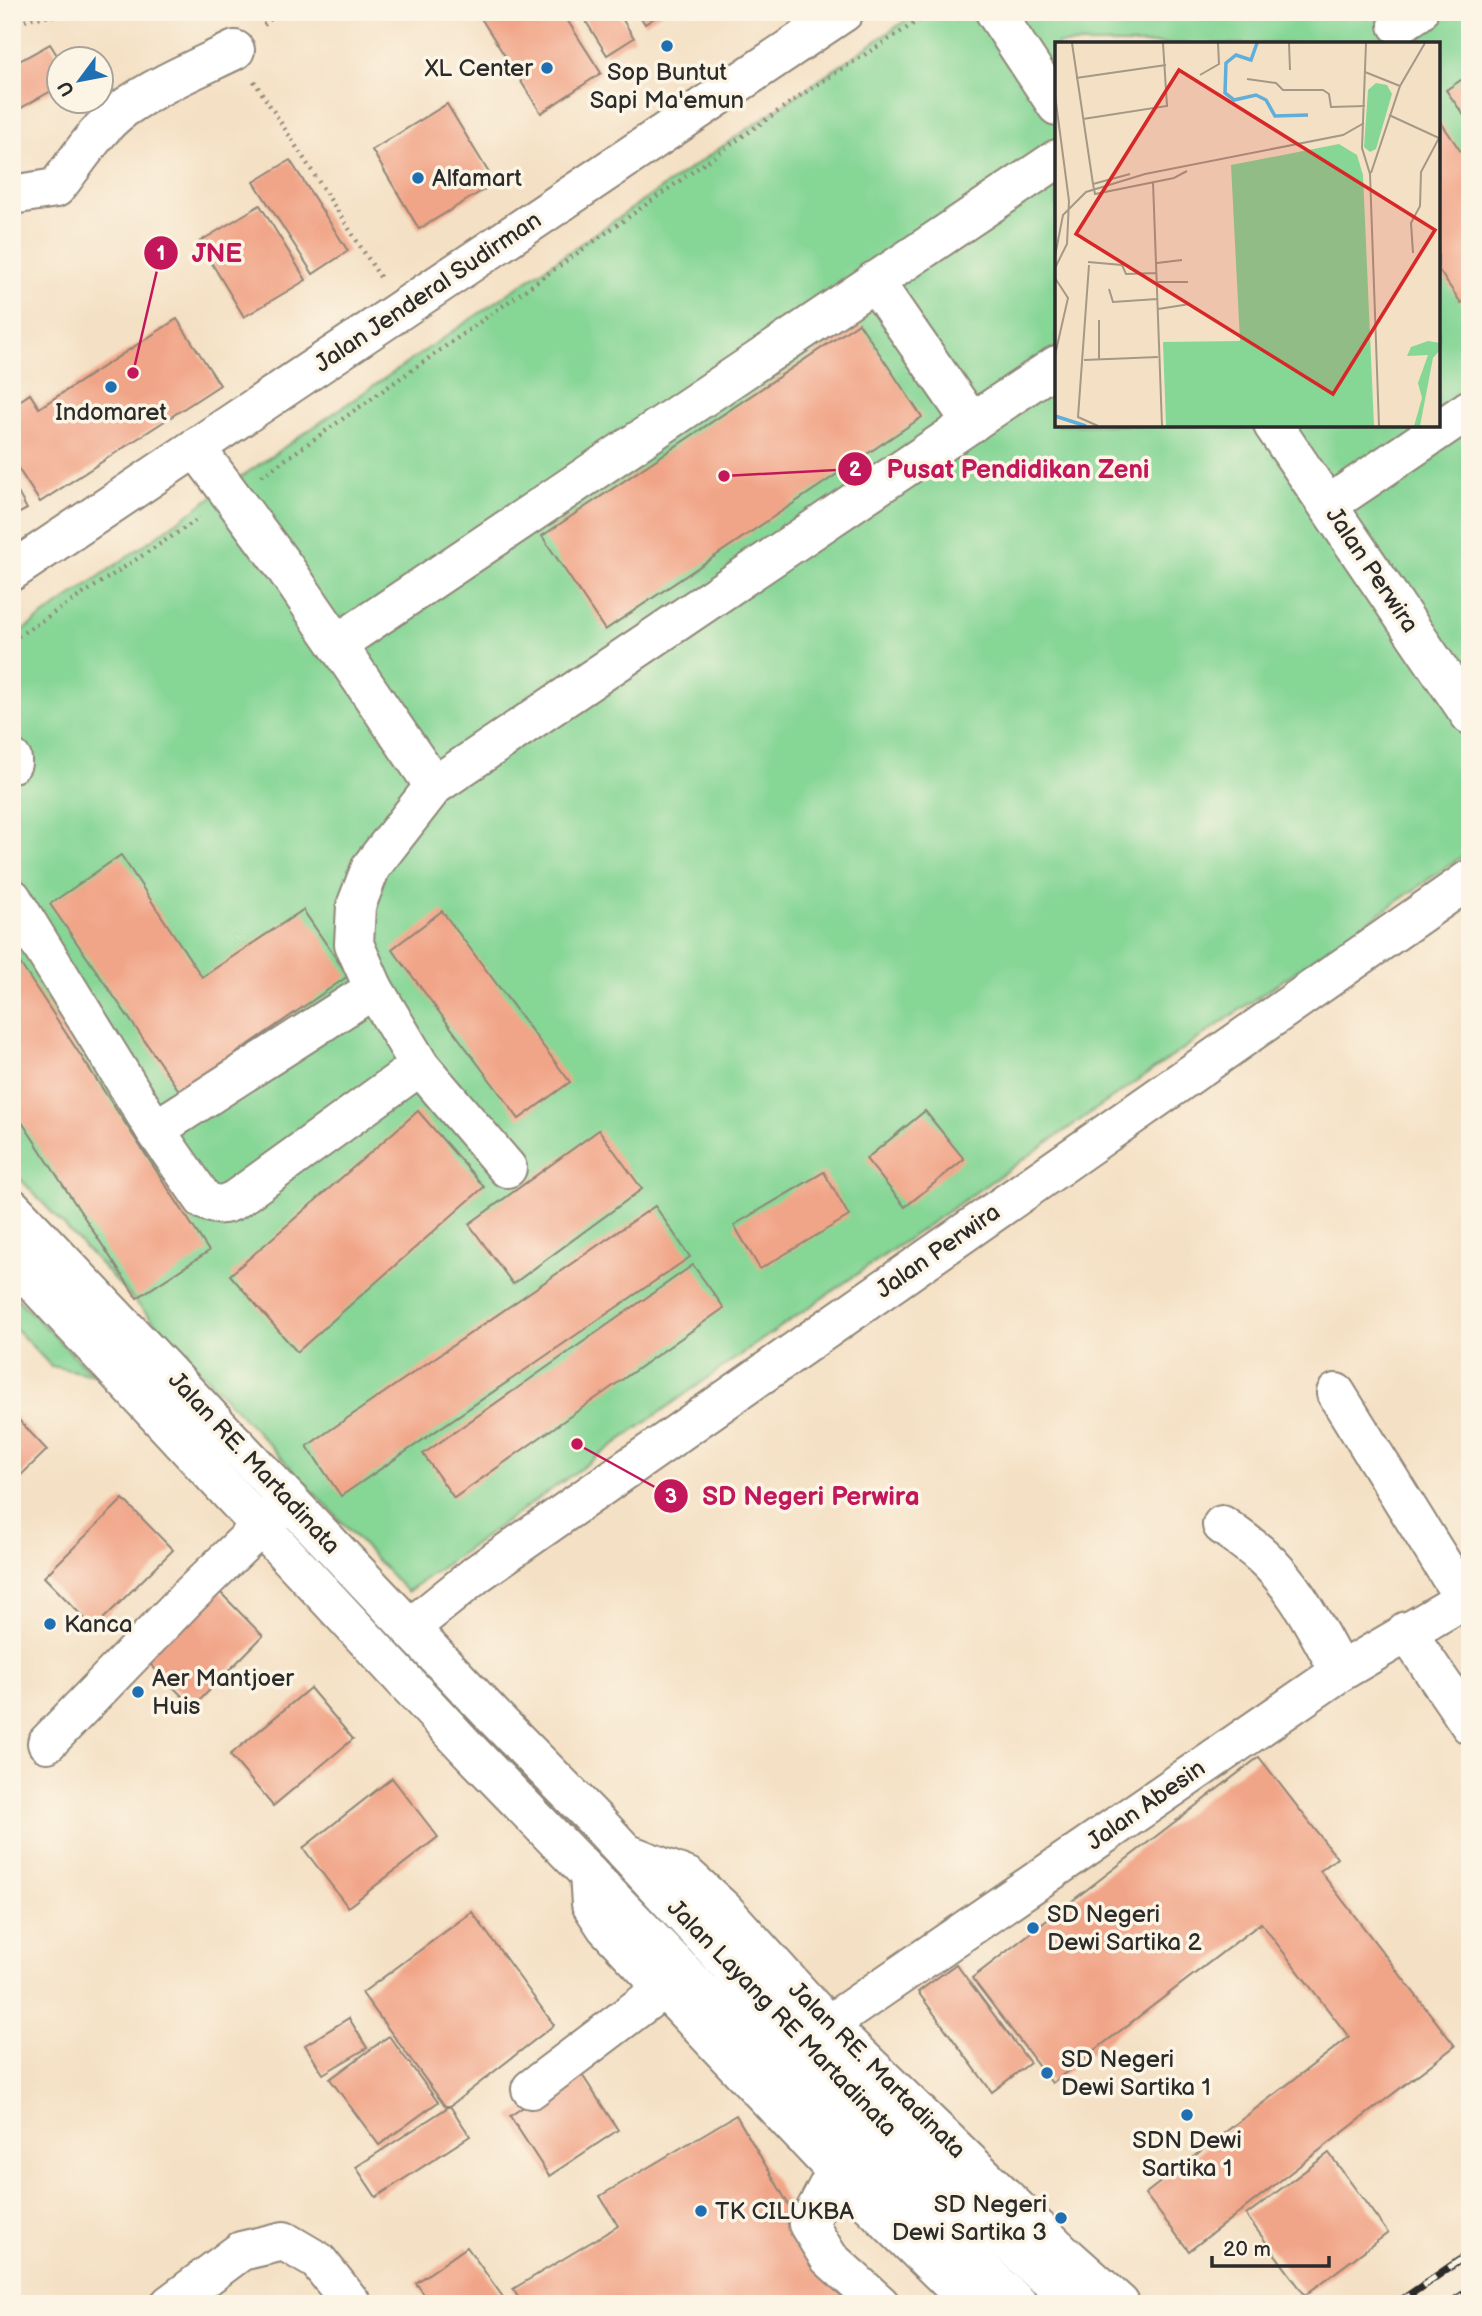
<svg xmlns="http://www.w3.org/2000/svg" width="1482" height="2316" viewBox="0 0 1482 2316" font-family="'Balsamiq Sans',sans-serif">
  <rect width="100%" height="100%" fill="#fcf5e5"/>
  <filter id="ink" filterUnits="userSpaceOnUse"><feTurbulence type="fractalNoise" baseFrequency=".0143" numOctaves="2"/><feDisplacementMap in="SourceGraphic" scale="14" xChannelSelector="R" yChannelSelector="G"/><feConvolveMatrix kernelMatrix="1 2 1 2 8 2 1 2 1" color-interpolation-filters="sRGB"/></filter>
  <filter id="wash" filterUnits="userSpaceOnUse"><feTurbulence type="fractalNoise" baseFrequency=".00686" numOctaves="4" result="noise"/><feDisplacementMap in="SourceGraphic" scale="28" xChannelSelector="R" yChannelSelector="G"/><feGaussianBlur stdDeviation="1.57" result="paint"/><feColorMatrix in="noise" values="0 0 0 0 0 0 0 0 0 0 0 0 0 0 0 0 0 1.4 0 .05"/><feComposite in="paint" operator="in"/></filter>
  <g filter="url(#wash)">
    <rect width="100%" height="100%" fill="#f4e0c4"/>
    <!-- green -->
    <g fill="#86d696" stroke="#588060" stroke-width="2" fill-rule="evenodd">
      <path d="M918,12H1470V851L750,1348L407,1592L12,1170V638L219,492ZM1057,44H1438V425H1057Z"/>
      <polygon points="12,1293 93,1375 51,1366 12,1325"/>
    </g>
    <g id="blocks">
      <!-- building -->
      <g fill="#f1a588">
        <polygon points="477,12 562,12 601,73 541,113"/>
        <polygon points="580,12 618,12 634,38 607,55"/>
        <polygon points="637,12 663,12 645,24"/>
        <polygon points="50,44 60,60 60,86 12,113 12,65"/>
        <polygon points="1470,74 1470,124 1446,90"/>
        <polygon points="447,104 495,183 419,229 372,150"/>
        <polygon points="1438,118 1470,165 1470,297 1461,303 1438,269"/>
        <polygon points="290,160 348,251 313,274 254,182"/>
        <polygon points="260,205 306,280 244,317 199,242"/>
        <polygon points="177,319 220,385 40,502 12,459 12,406 30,394 39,408"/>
        <polygon points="859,323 922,417 605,630 542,536"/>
        <polygon points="12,482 27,509 12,517"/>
        <polygon points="121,855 202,977 303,910 348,976 180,1092 50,904"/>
        <polygon points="442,911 570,1082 519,1119 392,949"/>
        <polygon points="12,951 209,1251 137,1298 12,1107"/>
        <polygon points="418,1111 484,1187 297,1352 230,1275"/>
        <polygon points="925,1111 964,1159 905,1207 866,1159"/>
        <polygon points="599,1130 642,1189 513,1284 469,1224"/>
        <polygon points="824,1172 849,1216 760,1269 734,1225"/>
        <polygon points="655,1206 690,1257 341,1496 307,1446"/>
        <polygon points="693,1265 724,1308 454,1498 423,1454"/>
        <polygon points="12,1413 47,1450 12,1484"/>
        <polygon points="123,1499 173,1550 94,1628 44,1577"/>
        <polygon points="211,1583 263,1636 193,1707 140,1654"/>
        <polygon points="310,1688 353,1739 273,1806 230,1755"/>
        <polygon points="1259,1757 1337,1858 1320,1871 1455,2046 1189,2251 1145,2194 1349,2037 1261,1923 1052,2083 972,1978"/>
        <polygon points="392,1778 438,1837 348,1907 303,1848"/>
        <polygon points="472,1912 554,2025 450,2106 445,2106 362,1993"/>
        <polygon points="956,1964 1030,2063 992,2092 918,1992"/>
        <polygon points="349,2018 367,2048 323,2074 305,2045"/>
        <polygon points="389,2036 438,2102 379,2145 330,2079"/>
        <polygon points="579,2070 618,2130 549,2176 510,2116"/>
        <polygon points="450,2106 470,2136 376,2197 356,2167"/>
        <polygon points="736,2115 847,2304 522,2304 513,2289 618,2226 600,2196"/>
        <polygon points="1329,2153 1388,2233 1305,2295 1246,2215"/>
        <polygon points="467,2247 508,2304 431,2304 416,2283"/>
      </g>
    </g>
  </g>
  <g filter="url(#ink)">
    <use href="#blocks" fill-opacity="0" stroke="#908678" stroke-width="2"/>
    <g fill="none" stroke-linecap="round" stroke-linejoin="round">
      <defs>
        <g id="minor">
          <polyline points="995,12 1057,106"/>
          <polyline points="1398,25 1418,12"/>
          <path d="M12,195L56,188C76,163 97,128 123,109C157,85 198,68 235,50"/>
          <polyline points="874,281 972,423"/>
          <polyline points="1273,425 1470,715"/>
          <polyline points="196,448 285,568 434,786"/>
          <polyline points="1328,505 1470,409"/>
          <polyline points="337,644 1057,159"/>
          <polyline points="12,759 12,763"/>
          <path d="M12,898L155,1130L204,1200C217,1206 224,1206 236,1199L420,1066L507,1168"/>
          <polyline points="374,989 354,944 356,906 371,867 434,786 1057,365"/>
          <polyline points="155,1130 374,989 420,1066"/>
          <polyline points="1336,1393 1464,1599"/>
          <path d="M1222,1525C1235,1535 1249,1544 1261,1555C1297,1587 1317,1631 1340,1672"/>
          <polyline points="410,1628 478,1573 1470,879"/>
          <polyline points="1406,1631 1470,1725"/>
          <polyline points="47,1743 187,1598 284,1504"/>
          <polyline points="626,1853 688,1877 724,1910 830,2027 1063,2253 1120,2304"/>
          <polyline points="589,1874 591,1904 606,1927 836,2171 972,2304"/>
          <polyline points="830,2027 845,2013 1340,1672 1470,1596"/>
          <polyline points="531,2089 663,1989"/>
          <polyline points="836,2171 808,2224 829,2258 880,2304"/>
          <polyline points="170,2304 241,2251 284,2241 318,2261 352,2304"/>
        </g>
        <g id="major">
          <polyline points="12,571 844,12"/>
          <polyline points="12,1208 496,1719 600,1825 840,2085 1039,2271 1079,2304"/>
          <polyline points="12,1259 467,1748 816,2109 1018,2304"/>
        </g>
      </defs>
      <!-- minor casing -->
      <use href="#minor" stroke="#908678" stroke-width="42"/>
      <!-- major casing -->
      <use href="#major" stroke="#908678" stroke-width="42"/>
      <!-- path -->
      <g stroke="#908678" stroke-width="4.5" stroke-dasharray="2 5" stroke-linecap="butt">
        <polyline points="264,25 279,12"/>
        <polyline points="12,26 32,18 53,16 56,12"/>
        <polyline points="254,81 380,277"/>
        <polyline points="262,476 801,95 932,12"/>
        <polyline points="12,640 200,518"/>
      </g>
      <!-- minor -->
      <use href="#minor" stroke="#fff" stroke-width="38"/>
      <!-- major -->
      <use href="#major" stroke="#fff" stroke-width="38"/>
      <defs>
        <g id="rail">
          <polyline points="1396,2304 1470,2253"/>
          <polyline points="1449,2304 1470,2290"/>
        </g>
      </defs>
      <!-- rail casing -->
      <use href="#rail" stroke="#2b2b2b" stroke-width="8"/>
      <!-- rail -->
      <use href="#rail" stroke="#fcf5e5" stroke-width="5" stroke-dasharray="16" stroke-linecap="butt"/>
    </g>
  </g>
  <!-- markers -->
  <g fill="#1f6fb2" stroke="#fcf5e5" stroke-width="2.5">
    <circle cx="667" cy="46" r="7"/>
    <circle cx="547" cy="68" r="7"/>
    <circle cx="418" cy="178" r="7"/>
    <circle cx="111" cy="387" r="7"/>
    <circle cx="50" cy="1624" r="7"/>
    <circle cx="138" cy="1692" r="7"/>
    <circle cx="1033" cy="1928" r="7"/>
    <circle cx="1047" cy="2073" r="7"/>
    <circle cx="1187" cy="2115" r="7"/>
    <circle cx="701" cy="2211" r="7"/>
    <circle cx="1061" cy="2218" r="7"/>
  </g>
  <g text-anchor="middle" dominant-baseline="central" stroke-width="7" stroke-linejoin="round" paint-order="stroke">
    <!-- poi labels -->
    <g font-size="24" fill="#2b2b2b" stroke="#fcf5e5" text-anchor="start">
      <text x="533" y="68" text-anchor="end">XL Center</text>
      <text x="667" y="72" text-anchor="middle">Sop Buntut<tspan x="667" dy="28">Sapi Ma'emun</tspan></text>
      <text x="432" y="178">Alfamart</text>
      <text x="111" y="412" text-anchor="middle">Indomaret</text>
      <text x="64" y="1624">Kanca</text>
      <text x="152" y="1678">Aer Mantjoer<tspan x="152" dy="28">Huis</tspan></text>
      <text x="1047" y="1914">SD Negeri<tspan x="1047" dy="28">Dewi Sartika 2</tspan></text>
      <text x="1061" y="2059">SD Negeri<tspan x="1061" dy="28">Dewi Sartika 1</tspan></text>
      <text x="1187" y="2140" text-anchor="middle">SDN Dewi<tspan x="1187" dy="28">Sartika 1</tspan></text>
      <text x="1047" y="2204" text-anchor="end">SD Negeri<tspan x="1047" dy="28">Dewi Sartika 3</tspan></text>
      <text x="715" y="2211">TK CILUKBA</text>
    </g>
    <!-- street labels -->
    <g font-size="24" fill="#2b2b2b" stroke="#fcf5e5">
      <text transform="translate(428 292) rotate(-34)">Jalan Jenderal Sudirman</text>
      <text transform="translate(1372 570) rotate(56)">Jalan Perwira</text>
      <text transform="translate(938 1251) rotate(-35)">Jalan Perwira</text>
      <text transform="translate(254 1463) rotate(47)">Jalan RE. Martadinata</text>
      <text transform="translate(1146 1805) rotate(-35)">Jalan Abesin</text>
      <text transform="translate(782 2018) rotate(46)">Jalan Layang RE Martadinata</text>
      <text transform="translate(877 2070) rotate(45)">Jalan RE. Martadinata</text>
    </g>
  </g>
  <!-- overview -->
  <g transform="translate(1055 42)">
    <rect width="385" height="385" fill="#f4e0c4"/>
    <path d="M321,41L332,43L337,52L321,107L315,110L309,105L313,48ZM284,102L302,113L308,133L319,384H111L108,300L185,299L176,123ZM373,299L385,301V308L378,316L365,384H359L367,356L363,341L373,313L352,314L356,305Z" fill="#86d696"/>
    <path fill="none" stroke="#61aeda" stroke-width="3.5" d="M202,1L196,18L181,13L171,21L170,51L179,58L201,53L211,58L220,74L253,73M0,374L31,384"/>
    <path fill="none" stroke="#a49887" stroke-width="2" d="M17,1L38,142M234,1L235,28M311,1L307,106L315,132L324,384M310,30L345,44M145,33L164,22L163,1M21,36L111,23M192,37L221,41L228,48H268L274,52L276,65L310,64M0,53L14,159L12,202L0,226M334,73L384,96L366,130L365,164L356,181L358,211M28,77L112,64L108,1M316,131L345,44L370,1M75,132L38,142L40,152L119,136L132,129M98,140L107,384M0,214L8,173L31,150L90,132L288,93L309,81M33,220L67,223L71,232L102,231M102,221L127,218M34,223L23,375L43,384M0,236L13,256L0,313M102,240H133M54,247L58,260L102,257M103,267L135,262M44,278V317M29,318L103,315"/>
    <path fill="#d62828" fill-opacity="0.15" stroke="#d62828" stroke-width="3.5" d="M124,28L380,188L278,352L21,192Z"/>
    <rect width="385" height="385" fill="none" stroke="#2b2b2b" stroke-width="3.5"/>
  </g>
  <!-- callouts -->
  <path fill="none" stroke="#c2185b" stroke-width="2.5" d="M133 373L161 253M724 476L855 469M577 1444L671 1496"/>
  <g fill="#c2185b" stroke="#fcf5e5" stroke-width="2.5">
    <circle cx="133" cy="373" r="7"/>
    <circle cx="724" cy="476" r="7"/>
    <circle cx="577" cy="1444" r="7"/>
    <circle cx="161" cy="253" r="18"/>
    <circle cx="855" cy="469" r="18"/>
    <circle cx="671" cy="1496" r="18"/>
  </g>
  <g font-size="21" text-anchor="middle" font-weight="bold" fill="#fff">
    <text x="161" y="260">1</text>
    <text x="855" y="476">2</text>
    <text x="671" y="1503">3</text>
  </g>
  <g font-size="26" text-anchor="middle" font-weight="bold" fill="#c2185b" stroke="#fcf5e5" stroke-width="7" stroke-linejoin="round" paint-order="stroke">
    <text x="217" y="262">JNE</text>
    <text x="1018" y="478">Pusat Pendidikan Zeni</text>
    <text x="811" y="1505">SD Negeri Perwira</text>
  </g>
  <!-- margin -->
  <rect width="1482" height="2316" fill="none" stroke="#fcf5e5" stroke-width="42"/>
  <!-- north arrow -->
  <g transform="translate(80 80) rotate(238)"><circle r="33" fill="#fcf5e5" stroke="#a8a49b" stroke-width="2"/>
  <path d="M0-5L12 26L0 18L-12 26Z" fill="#1f6fb2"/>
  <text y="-10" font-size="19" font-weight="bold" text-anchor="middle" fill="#2b2b2b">U</text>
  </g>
  <!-- scale -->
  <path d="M1212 2256v10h117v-10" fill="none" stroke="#2b2b2b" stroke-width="3.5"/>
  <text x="1223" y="2256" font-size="21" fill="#2b2b2b" stroke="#fcf5e5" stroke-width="5" paint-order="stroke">20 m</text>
</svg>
